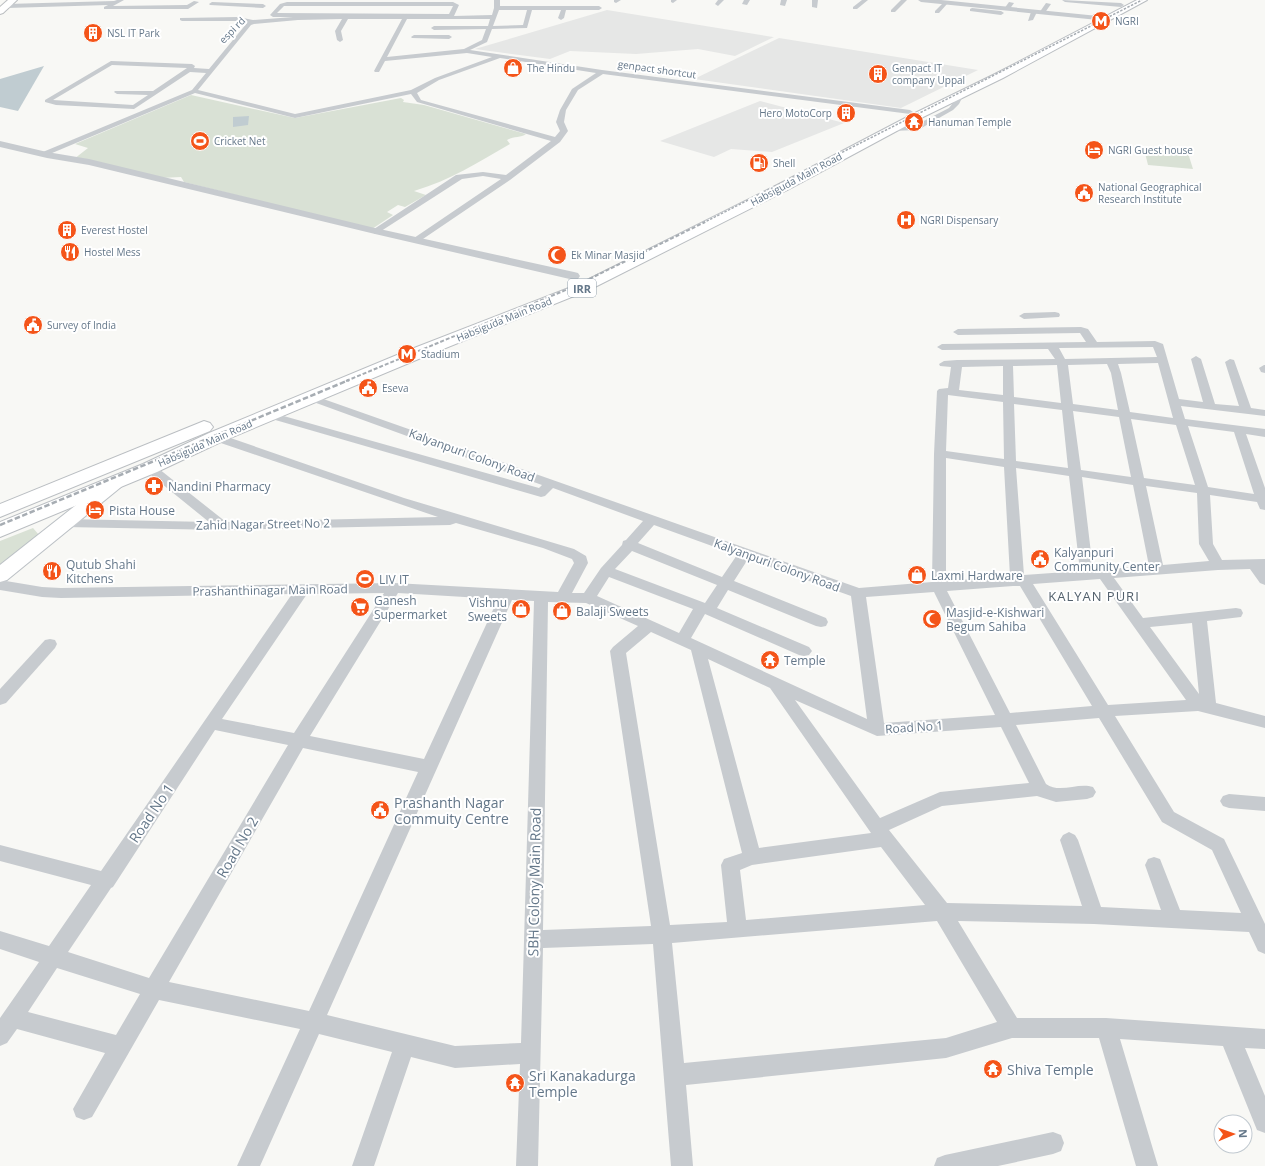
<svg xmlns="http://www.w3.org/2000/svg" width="1265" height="1166" viewBox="0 0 1265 1166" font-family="'Open Sans',sans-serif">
  <rect width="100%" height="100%" fill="#f8f8f5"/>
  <!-- built -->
  <g fill="#e6e7e6">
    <polygon points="607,10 773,37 774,37 735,56 698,49 636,54 570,51 550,59 475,49"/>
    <polygon points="779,38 978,70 901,108 694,79"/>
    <polygon points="760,101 844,123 772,152 731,149 714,157 660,141"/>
  </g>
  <!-- green -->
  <g fill="#d9e1d5">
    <path d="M191,95L295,118L401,98L404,100L403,102L424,105L526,134C521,138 513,136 507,140L510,144C477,163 451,180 414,191L426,195L405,207L398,205L387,212L393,215L372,229L184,182L181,177L160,178L74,159L88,148L75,144Z"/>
    <polygon points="1144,149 1188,153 1193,169 1148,165"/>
    <polygon points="33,528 39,535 0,567 0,541"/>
  </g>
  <!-- water -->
  <g fill="#c0ccd1">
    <polygon points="44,66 18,111 0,107 0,79"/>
    <polygon points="249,116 248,125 233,127 233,117"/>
  </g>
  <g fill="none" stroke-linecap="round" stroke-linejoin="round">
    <defs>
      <polygon id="secondary" points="115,478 121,479 124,483 121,487 7,580 0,582 0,565 109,479"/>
      <g id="primary">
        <polygon points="1137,0 1147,0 1003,78 919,119 789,189 589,290 421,358 223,441 157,472 0,537 0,522 143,464 209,433 409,350 579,284 781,183 911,115 995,74"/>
        <polygon points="204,421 210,423 213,427 210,431 0,517 0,504"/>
      </g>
      <polygon id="trunk" points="8,0 17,0 3,13 0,14 0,7"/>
    </defs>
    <!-- secondary casing -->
    <use href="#secondary" stroke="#bbc0c5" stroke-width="2"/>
    <!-- primary casing -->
    <use href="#primary" stroke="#babec2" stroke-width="2"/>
    <!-- trunk casing -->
    <use href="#trunk" stroke="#bbbec1" stroke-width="2"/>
    <!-- minor -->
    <g fill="#c7cbcf" fill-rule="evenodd">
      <polygon points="117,0 124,0 113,6 187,5 194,1 199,2 188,9 104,9 104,7 108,5 7,8 4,6 7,4 114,1"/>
      <path d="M494,0H500V6H599L602,8L599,10H566L564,18L561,20L558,18L561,10H532L527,28L492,29L487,42L470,50L602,70L910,110L913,112L910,114L603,74L578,90L566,110L564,122L568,131L560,142L510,180L417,243L413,240L414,238L501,179L483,176L462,179L378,233L375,234L371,231L456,175L483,172L506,175L551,141L417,102L411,94L295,118L195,93L45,156H42L38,154L192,90L206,73L190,72L134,109L56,105L45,102V100L111,61L192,64L195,66L194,68L209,69L247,23L238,21H182L180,20V18L238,17L253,20L293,17H273L270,15L280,4L287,2H453L459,5L454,16L492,15L494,8ZM284,6H453L449,14L277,13ZM499,10H527L523,25L493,26ZM342,19L335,31L337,40L340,42L343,40L341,31L348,19H402L374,71L375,72H379L385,61L467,53L492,57L435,78L411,90L295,114L198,90L251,25L254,24L298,20ZM407,19H490L488,26H434L431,28L434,30L486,29L482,40L464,49L387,57ZM500,58L596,73L572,89L560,110L556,122L560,131L555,137L421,100L417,93L439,80ZM112,65L187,68L153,91H115L114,92L117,94L148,95L133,105L53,100Z"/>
      <polygon points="614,0 621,0 616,3 614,2"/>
      <polygon points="671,0 677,0 673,3 671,2"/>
      <polygon points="718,0 724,0 718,6 715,4"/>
      <polygon points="744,0 750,0 747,5 742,4"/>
      <polygon points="781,0 787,0 785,6 780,5"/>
      <polygon points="812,0 818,0 817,8 812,7"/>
      <polygon points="862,0 868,0 857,9 853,9 853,7"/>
      <polygon points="901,0 907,0 895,12 891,12 891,10"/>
      <polygon points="1062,0 1121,3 1124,5 1121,7 1065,2"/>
      <polygon points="945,1 948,3 947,4 939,13 935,13 935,11"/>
      <polygon points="212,2 263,4 266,6 263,8 210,5 209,4"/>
      <polygon points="1009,2 1014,3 1009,10 1005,10 1004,9"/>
      <polygon points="1046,3 1051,4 1044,14 1040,14 1039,13"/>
      <polygon points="972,8 1001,11 1004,13 1001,15 970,11 970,9"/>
      <polygon points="1034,10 1037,12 1033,20 1028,21 1031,12"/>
      <polygon points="414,35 449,35 452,37 449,39 412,38 411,37"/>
      <polygon points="959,93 964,94 959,104 953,110 918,130 891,131 887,129 891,127 914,126 949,108 953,103"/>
      <polygon points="1055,312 1059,313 1060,315 1059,317 1024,319 1019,316 1024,313"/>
      <path d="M1081,327L1088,329L1097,342L1155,341L1163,344L1179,399L1203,402L1191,359L1196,356L1201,359L1215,404L1239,406L1225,362L1230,359L1234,360L1251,408L1265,410V416L1181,406L1185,419L1265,429V437L1246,434L1265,488V510L1260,509L1257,502L1210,495L1213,544L1222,560L1265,559V585L1260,583L1250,569L1218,570L1114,578L1143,618L1236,608L1241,609L1243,613L1241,617L1207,621L1216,703L1265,716V728L1198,711L1115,716L1174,812L1224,839L1265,924V954L1258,951L1249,932L1094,924L958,921L1017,1018H1106L1265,1029V1049L1245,1048L1265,1096V1133L1257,1130L1223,1046L1120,1039L1158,1166H1136L1099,1038H1012L946,1058L686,1085L693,1166H671L653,944L543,948L538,1166H516L520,1064L455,1068L411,1057L374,1166H352L392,1052L319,1034L260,1166H237L300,1029L159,1000L92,1117L84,1120L76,1117L73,1109L105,1053L17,1029L7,1043L0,1046V1018L39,962L0,949V931L49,946L91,885L0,861V845L101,871L292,594L61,598L42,597L0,590V580L42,587L61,588L394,583L558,592L574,563L572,559L543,548L456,523L450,525L223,530L65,527L60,526L58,523L60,520L65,519L209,522L146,471L144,468L146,465H154L226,522L438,517L212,440L210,437L212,434L216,433L404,498L574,549L586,556L588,563L572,593H584L601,568L622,545L623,541L626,540L643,521L553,488L545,496L541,497L265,417L263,415L265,413H273L539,488L542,485L308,400L306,398L308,396L312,395L859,588L932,582L934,454L937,391L939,389L948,388L951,367L940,366L939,364L944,361L957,360L1055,359L1048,349L942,350L937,347L942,344L1086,342L1080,333L958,335L953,332L958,329ZM1153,347L1157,357L1065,359L1059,348ZM1158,363L1173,418L1130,412L1121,373L1118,364ZM1107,364L1111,373L1118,410L1073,404L1068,365ZM1057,365L1061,403L1014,397L1013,366ZM1003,366V395L959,390L962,367ZM948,395L1003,402L1004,459L946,451ZM1014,404L1062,410L1068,468L1016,461ZM1073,411L1119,417L1131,477L1081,470ZM1131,419L1176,425L1195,485L1144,478ZM1188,426L1234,432L1254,494L1208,487ZM946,458L1004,467L1010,576L946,581ZM1016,468L1069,476L1080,571L1024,575ZM1082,477L1133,485L1149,566L1093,570ZM1146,486L1197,493L1199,544L1209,561L1163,565ZM654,525L737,555L722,577L638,543ZM632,551L717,585L705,603L615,569ZM748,559L851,596L867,719L691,638L705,614L799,655L804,656L809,655L812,651L809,647L717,608L728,590L816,626L821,627L826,626L828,622L826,618L734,581ZM609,577L693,609L679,633L597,596ZM1100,579L1186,700L1108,705L1033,584ZM1013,586H1020L1092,706L1010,713L947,591ZM934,592L995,715L884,723L866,597ZM384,593L294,733L222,719L307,594ZM398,593L498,599L424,759L310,736ZM512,600L534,601L521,1043L455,1046L327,1015ZM548,602L586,603L638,626L613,647L610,651L651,926L543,930ZM1192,623L1199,694L1150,627ZM651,632L691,650L742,853L724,859L721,865L727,922L670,925L626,653ZM708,659L770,688L871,833L759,848ZM795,700L877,736L1001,727L1029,783L940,792L880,818ZM1099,718L1162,822L1212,850L1241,913L1180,910L1160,859L1154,857L1148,859L1145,865L1161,910L1101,907L1078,840L1075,835L1069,832L1063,835L1060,840L1082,906L947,903L889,830L942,806L1037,796L1056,802L1087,799L1093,797L1096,792L1093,787C1078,782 1060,794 1046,784L1016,725ZM215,730L288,745L149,978L68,952L111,888L113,887ZM303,748L418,772L309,1011L169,982ZM881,847L925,905L746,920L740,870L752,865ZM937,921L997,1022L946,1038L684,1063L672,943ZM57,968L140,994L116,1035L28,1012Z"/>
      <polygon points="1264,365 1265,365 1265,373 1261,372 1259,368"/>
      <polygon points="50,639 55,640 57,644 55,648 6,703 0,705 0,689 45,640"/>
      <polygon points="1229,794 1265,797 1265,811 1229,808 1223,806 1220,801 1223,796"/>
      <polygon points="1053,1132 1061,1135 1064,1143 1061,1151 1053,1154 998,1166 934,1166 937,1158 945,1155"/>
    </g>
    <!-- tertiary -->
    <g fill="#c7cbcf" fill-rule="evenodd">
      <polygon points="918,0 941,0 1098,16 1102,18 1098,20 921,2"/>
      <polygon points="0,141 47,152 89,159 375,228 574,272 578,273 580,276 578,279 574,280 375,234 89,165 47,158 0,147"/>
    </g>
    <!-- secondary -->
    <use href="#secondary" fill="#fff" fill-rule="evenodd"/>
    <!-- primary -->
    <use href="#primary" fill="#fff" fill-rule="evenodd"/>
    <!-- trunk -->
    <use href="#trunk" fill="#fff" fill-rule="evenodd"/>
    <!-- rail-far2 -->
    <polyline stroke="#a7adb3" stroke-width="1.5" stroke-dasharray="2.5 1.5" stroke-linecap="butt" points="703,223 1142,0"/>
    <!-- rail-far1 -->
    <polyline stroke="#a7adb3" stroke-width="2" stroke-dasharray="4 2" stroke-linecap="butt" points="346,381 573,287 705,222"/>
    <!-- rail -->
    <polyline stroke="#a7adb3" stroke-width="2.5" stroke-dasharray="5.5 2.5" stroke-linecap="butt" points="0,525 349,380"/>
  </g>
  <!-- icons -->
  <defs>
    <symbol id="metro-disc" viewBox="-11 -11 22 22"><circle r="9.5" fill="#f45419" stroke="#fff"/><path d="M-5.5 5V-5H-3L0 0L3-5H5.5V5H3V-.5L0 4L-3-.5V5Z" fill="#fff"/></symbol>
    <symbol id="building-disc" viewBox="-11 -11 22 22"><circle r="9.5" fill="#f45419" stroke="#fff"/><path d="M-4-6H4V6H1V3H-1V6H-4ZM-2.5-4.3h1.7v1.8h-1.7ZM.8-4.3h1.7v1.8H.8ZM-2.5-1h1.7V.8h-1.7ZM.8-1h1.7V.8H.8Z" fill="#fff"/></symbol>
    <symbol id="shop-disc" viewBox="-11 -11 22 22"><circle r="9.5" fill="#f45419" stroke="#fff"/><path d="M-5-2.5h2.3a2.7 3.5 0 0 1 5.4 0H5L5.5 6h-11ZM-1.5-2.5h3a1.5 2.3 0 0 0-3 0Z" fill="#fff"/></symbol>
    <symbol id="temple-disc" viewBox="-11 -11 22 22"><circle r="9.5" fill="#f45419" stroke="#fff"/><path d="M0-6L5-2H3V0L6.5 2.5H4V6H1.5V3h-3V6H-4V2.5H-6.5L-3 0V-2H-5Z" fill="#fff"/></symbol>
    <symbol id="stadium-disc" viewBox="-11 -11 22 22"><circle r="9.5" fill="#f45419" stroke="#fff"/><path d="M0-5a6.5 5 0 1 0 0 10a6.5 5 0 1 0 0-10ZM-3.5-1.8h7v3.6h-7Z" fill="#fff"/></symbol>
    <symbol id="hotel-disc" viewBox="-11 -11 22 22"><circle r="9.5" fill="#f45419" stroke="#fff"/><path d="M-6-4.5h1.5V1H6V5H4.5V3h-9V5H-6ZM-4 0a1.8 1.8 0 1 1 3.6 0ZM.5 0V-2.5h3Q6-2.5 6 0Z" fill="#fff"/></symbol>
    <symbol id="fuel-disc" viewBox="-11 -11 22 22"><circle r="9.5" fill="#f45419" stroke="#fff"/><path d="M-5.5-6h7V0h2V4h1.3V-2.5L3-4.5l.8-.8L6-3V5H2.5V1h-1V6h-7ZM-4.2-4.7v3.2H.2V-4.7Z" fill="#fff"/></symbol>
    <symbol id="civic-disc" viewBox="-11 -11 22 22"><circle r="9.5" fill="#f45419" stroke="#fff"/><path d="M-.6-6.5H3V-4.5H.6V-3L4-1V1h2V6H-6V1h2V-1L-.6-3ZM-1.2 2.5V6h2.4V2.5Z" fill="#fff"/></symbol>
    <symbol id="hospital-disc" viewBox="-11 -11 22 22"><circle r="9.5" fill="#f45419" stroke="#fff"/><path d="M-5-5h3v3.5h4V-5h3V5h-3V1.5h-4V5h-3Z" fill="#fff"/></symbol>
    <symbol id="restaurant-disc" viewBox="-11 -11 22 22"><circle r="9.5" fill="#f45419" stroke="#fff"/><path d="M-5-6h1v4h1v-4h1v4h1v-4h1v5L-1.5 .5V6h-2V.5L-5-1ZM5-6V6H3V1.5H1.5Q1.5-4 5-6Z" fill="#fff"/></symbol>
    <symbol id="mosque-disc" viewBox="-11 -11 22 22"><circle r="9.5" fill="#f45419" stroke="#fff"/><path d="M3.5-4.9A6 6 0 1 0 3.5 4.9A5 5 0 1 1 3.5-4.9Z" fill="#fff"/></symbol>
    <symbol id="pharmacy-disc" viewBox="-11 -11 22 22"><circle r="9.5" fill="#f45419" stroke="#fff"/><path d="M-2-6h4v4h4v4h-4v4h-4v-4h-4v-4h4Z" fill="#fff"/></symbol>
    <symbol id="supermarket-disc" viewBox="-11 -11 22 22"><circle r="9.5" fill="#f45419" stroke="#fff"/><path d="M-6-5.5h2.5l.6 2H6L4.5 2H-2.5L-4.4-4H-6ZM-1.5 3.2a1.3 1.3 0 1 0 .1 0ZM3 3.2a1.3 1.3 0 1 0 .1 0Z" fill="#fff"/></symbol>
  </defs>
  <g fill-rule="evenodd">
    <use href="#metro-disc" x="1090" y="10" width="22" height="22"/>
    <use href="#building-disc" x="82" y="22" width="22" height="22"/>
    <use href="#shop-disc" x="502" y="57" width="22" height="22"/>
    <use href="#building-disc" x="867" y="63" width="22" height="22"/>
    <use href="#building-disc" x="835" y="102" width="22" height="22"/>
    <use href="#temple-disc" x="903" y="111" width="22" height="22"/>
    <use href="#stadium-disc" x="189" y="130" width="22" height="22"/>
    <use href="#hotel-disc" x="1083" y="139" width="22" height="22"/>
    <use href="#fuel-disc" x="748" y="152" width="22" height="22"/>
    <use href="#civic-disc" x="1073" y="182" width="22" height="22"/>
    <use href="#hospital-disc" x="895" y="209" width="22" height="22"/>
    <use href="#building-disc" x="56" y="219" width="22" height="22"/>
    <use href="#restaurant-disc" x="59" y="241" width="22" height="22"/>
    <use href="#mosque-disc" x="546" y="244" width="22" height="22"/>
    <use href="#civic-disc" x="22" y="314" width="22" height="22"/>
    <use href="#metro-disc" x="396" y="343" width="22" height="22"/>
    <use href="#civic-disc" x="357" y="377" width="22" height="22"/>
    <use href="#pharmacy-disc" x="143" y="475" width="22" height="22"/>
    <use href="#hotel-disc" x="84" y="499" width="22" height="22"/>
    <use href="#civic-disc" x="1029" y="548" width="22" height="22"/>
    <use href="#restaurant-disc" x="41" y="560" width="22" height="22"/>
    <use href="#shop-disc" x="906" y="564" width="22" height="22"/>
    <use href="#stadium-disc" x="354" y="568" width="22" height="22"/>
    <use href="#supermarket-disc" x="349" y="596" width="22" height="22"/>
    <use href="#shop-disc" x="510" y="598" width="22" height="22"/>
    <use href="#shop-disc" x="551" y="600" width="22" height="22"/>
    <use href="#mosque-disc" x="921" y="608" width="22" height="22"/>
    <use href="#temple-disc" x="759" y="649" width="22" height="22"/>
    <use href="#civic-disc" x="369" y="799" width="22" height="22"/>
    <use href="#temple-disc" x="982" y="1058" width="22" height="22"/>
    <use href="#temple-disc" x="504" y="1072" width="22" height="22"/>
  </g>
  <g text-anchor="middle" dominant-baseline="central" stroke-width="4" stroke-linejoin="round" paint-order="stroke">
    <!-- far-poi labels -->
    <g font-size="10" fill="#647789" stroke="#fff" text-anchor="start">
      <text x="1115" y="21">NGRI</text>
      <text x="107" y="33">NSL IT Park</text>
      <text x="527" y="68">The Hindu</text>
      <text x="892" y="68">Genpact IT<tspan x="892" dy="12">company Uppal</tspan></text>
      <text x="832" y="113" text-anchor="end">Hero MotoCorp</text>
      <text x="928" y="122">Hanuman Temple</text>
      <text x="214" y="141">Cricket Net</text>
      <text x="1108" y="150">NGRI Guest house</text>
      <text x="773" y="163">Shell</text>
      <text x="1098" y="187">National Geographical<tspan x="1098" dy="12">Research Institute</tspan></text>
      <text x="920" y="220">NGRI Dispensary</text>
      <text x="81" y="230">Everest Hostel</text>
      <text x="84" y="252">Hostel Mess</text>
      <text x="571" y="255">Ek Minar Masjid</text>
      <text x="47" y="325">Survey of India</text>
      <text x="421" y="354">Stadium</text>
      <text x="382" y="388">Eseva</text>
    </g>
    <!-- far-street labels -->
    <g font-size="10" fill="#647789" stroke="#fff">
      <text transform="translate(232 30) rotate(-46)">espi rd</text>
      <text transform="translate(657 69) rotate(8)">genpact shortcut</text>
      <text transform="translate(796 179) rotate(-28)">Habsiguda Main Road</text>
      <text transform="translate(504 319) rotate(-22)">Habsiguda Main Road</text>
      <text transform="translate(205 443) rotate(-24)">Habsiguda Main Road</text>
    </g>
    <!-- shield labels -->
    <rect fill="#fff" stroke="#92a0ac" stroke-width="1" x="568" y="279" width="28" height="18" rx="3"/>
    <g font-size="11" font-weight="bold" fill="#647789">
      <text x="582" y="288">IRR</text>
    </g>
    <!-- street labels -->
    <g font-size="12" fill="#647789" stroke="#fff">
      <text transform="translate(472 455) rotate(20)">Kalyanpuri Colony Road</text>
      <text transform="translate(263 524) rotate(-1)">Zahid Nagar Street No 2</text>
      <text transform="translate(777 565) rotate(20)">Kalyanpuri Colony Road</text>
      <text transform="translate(270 590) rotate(-1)">Prashanthinagar Main Road</text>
      <text transform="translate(914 727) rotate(-4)">Road No 1</text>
    </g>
    <!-- poi labels -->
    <g font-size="12" fill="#647789" stroke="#fff" text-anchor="start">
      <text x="168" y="486">Nandini Pharmacy</text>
      <text x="109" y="510">Pista House</text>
      <text x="1054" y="552">Kalyanpuri<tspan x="1054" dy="14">Community Center</tspan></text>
      <text x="66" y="564">Qutub Shahi<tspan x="66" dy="14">Kitchens</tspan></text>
      <text x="931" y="575">Laxmi Hardware</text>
      <text x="379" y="579">LIV IT</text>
      <text x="374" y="600">Ganesh<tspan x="374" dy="14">Supermarket</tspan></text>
      <text x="507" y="602" text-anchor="end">Vishnu<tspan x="507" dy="14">Sweets</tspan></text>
      <text x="576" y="611">Balaji Sweets</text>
      <text x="946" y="612">Masjid-e-Kishwari<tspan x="946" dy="14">Begum Sahiba</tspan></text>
      <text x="784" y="660">Temple</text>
    </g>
    <!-- neighbourhood labels -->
    <g font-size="13" letter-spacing="1" fill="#53616d" stroke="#fff">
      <text x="1094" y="596">KALYAN PURI</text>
    </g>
    <!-- near-poi labels -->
    <g font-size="14" fill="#647789" stroke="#fff" text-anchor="start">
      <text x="394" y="802">Prashanth Nagar<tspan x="394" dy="16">Commuity Centre</tspan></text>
      <text x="1007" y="1069">Shiva Temple</text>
      <text x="529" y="1075">Sri Kanakadurga<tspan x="529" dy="16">Temple</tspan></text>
    </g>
    <!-- near-street labels -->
    <g font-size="14" fill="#647789" stroke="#fff">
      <text transform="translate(151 813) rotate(-56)">Road No 1</text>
      <text transform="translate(237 847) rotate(-60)">Road No 2</text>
      <text transform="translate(534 882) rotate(-89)">SBH Colony Main Road</text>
    </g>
  </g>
  <!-- north arrow -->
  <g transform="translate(1233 1134) rotate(88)"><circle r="19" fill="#ffffff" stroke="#c1c9d0"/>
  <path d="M0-3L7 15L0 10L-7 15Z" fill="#f45419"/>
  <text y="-6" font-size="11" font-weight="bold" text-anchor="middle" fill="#647789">N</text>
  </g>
</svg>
